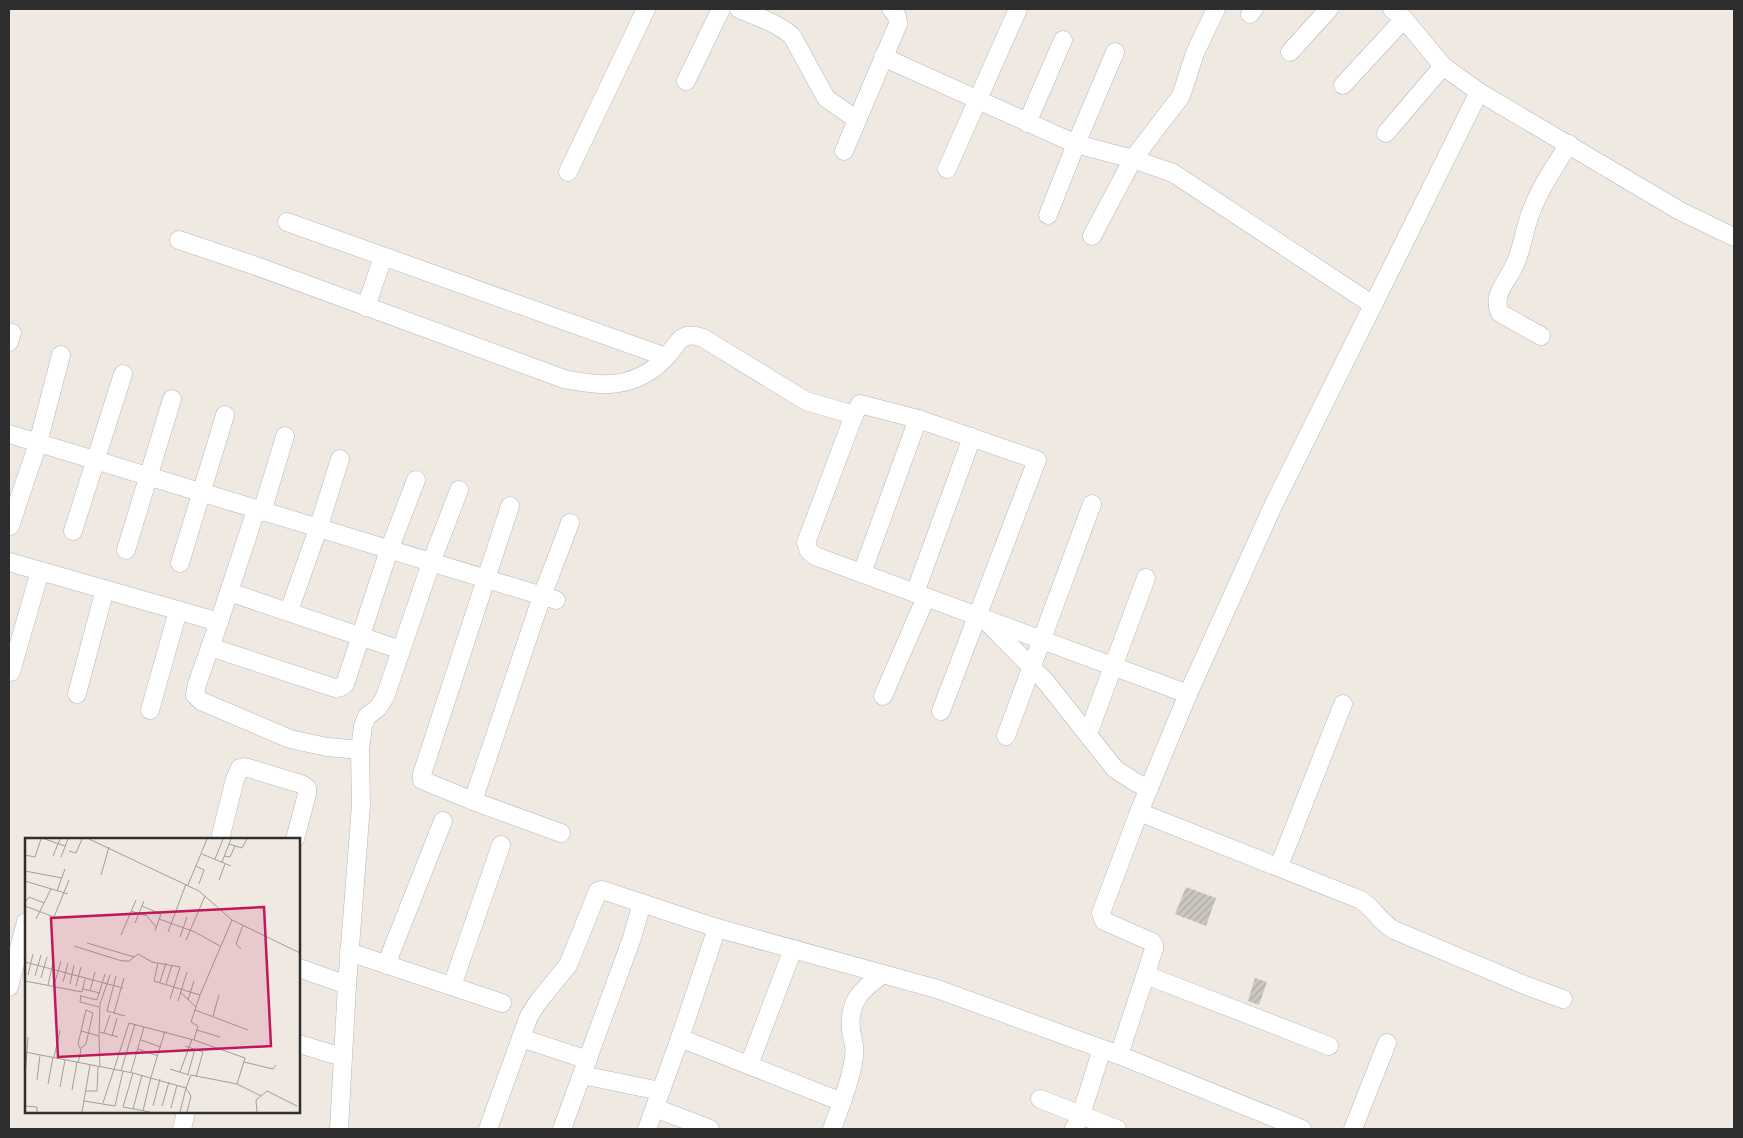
<svg xmlns="http://www.w3.org/2000/svg" width="1743" height="1138" viewBox="0 0 1743 1138" font-family="Roboto,sans-serif">
  <defs>
    <pattern id="building-hatch" width="6" height="6" patternUnits="userSpaceOnUse" patternTransform="scale(1.25)"><rect width="6" height="6" fill="#cbc7bf"/><path d="M-1 1l2-2M0 6l6-6M5 7l2-2" fill="none" stroke="#afaba4"/></pattern>
  </defs>
  <rect width="100%" height="100%" fill="#efe9e1"/>
  <!-- building -->
  <g fill="url(#building-hatch)">
    <polygon points="1186,887 1216,898 1206,926 1175,914"/>
    <polygon points="1255,978 1267,982 1259,1005 1248,1001"/>
  </g>
  <g fill="none" stroke-linecap="round" stroke-linejoin="round">
    <defs>
      <g id="minor">
        <path d="M739,9C758,17 777,23 792,36L826,98L857,120"/>
        <polyline points="1392,9 1404,19 1443,66 1479,92 1680,211 1734,237"/>
        <polyline points="1250,14 1254,9"/>
        <polyline points="1290,52 1329,9"/>
        <polyline points="883,57 1076,144 1133,159 1173,173 1373,305"/>
        <polyline points="686,81 721,9"/>
        <polyline points="1343,85 1404,19"/>
        <polyline points="1027,123 1063,40"/>
        <polyline points="1386,133 1443,66"/>
        <polyline points="844,151 898,24 897,16 891,9"/>
        <polyline points="947,169 1018,9"/>
        <polyline points="568,172 646,9"/>
        <polyline points="1048,215 1076,144 1115,52"/>
        <polyline points="287,222 666,357"/>
        <polyline points="1092,236 1133,159 1181,96 1195,53 1216,9"/>
        <path d="M179,240L256,266L564,379C591,384 618,389 643,375C651,371 661,363 667,356C679,342 681,330 703,338L806,401L854,415L860,404L918,419L1037,460L941,711"/>
        <polyline points="366,307 383,257"/>
        <path d="M1541,336L1500,313C1491,295 1508,281 1515,264C1523,247 1524,229 1531,212C1540,188 1555,166 1569,144"/>
        <polyline points="9,342 12,333"/>
        <polyline points="854,415 806,543 809,551 815,556 1188,694 1139,812 1101,913 1104,921 1152,942 1154,945 1154,949 1119,1055 1302,1129"/>
        <polyline points="9,434 556,600"/>
        <polyline points="510,506 422,774 422,780 473,801 561,833"/>
        <polyline points="262,512 285,436"/>
        <polyline points="10,526 38,443 61,355"/>
        <polyline points="73,531 123,374"/>
        <polyline points="126,550 172,399"/>
        <polyline points="9,562 219,622 256,510"/>
        <polyline points="180,563 225,415"/>
        <polyline points="862,573 918,419"/>
        <polyline points="229,592 401,650"/>
        <polyline points="915,593 972,437"/>
        <polyline points="289,611 318,529 340,459"/>
        <polyline points="986,621 1046,682 1115,769 1135,782 1149,789"/>
        <polyline points="219,622 197,684 195,695 201,701 290,739 327,747 360,750"/>
        <polyline points="210,647 335,688 341,687 345,684 389,550 416,480"/>
        <polyline points="11,672 40,571"/>
        <polyline points="77,694 105,589"/>
        <polyline points="1188,694 1272,508 1479,92"/>
        <polyline points="883,696 926,597"/>
        <polyline points="150,710 178,611"/>
        <polyline points="1088,734 1146,578"/>
        <polyline points="1006,736 1092,504"/>
        <polyline points="473,801 542,596 570,523"/>
        <path d="M1139,812L1361,900C1374,909 1381,923 1394,930L1527,986L1563,999"/>
        <polyline points="220,839 235,779 240,768 245,767 301,784 307,788 307,794 295,839"/>
        <polyline points="1279,866 1343,704"/>
        <polyline points="349,952 502,1003"/>
        <polyline points="386,965 443,821"/>
        <polyline points="299,968 347,985 339,1129"/>
        <polyline points="1146,975 1329,1046"/>
        <polyline points="347,985 361,805 360,750 363,726 367,716 378,708 385,697 431,563 459,490"/>
        <polyline points="452,986 501,845"/>
        <polyline points="9,987 26,922"/>
        <polyline points="521,1038 588,1060"/>
        <polyline points="680,1038 842,1102"/>
        <polyline points="299,1044 342,1057"/>
        <polyline points="749,1065 793,949"/>
        <polyline points="582,1075 660,1091"/>
        <polyline points="1040,1099 1117,1129"/>
        <polyline points="655,1108 710,1129"/>
        <polyline points="182,1129 186,1112"/>
        <polyline points="488,1129 529,1016 538,1002 568,965 598,891 602,890 717,928"/>
        <polyline points="562,1129 632,938 642,903"/>
        <polyline points="647,1129 680,1038 717,928 937,989 1119,1055"/>
        <path d="M832,1129C840,1106 851,1081 854,1056C856,1047 852,1038 851,1030C848,1001 862,989 883,974"/>
        <polyline points="1074,1129 1081,1115 1102,1049"/>
        <polyline points="1353,1129 1387,1043"/>
      </g>
    </defs>
    <!-- minor casing -->
    <use href="#minor" stroke="#b4b7c1" stroke-width="19"/>
    <!-- minor -->
    <use href="#minor" stroke="#fff" stroke-width="18"/>
  </g>
  <!-- overview -->
  <g transform="translate(25 838)">
    <rect width="275" height="275" fill="#efe9e1"/>
    <path fill="none" stroke="#a29e99" stroke-width="1" d="M20,1L40,8M64,1L174,53L207,82L275,115M204,6L217,10L222,1M44,13L51,15L57,1M177,16L206,28M0,17L10,19L16,1M28,18L35,1M199,18L205,19L210,8M36,19L43,1M190,21L198,1M197,24L206,1M171,28L179,32L174,46M0,33L37,40M76,37L84,9M194,42L200,26M0,43L43,56M163,47L182,1M32,53L40,31M1,63L4,59L19,65M0,68L29,79L44,42M117,68L136,76L130,93M106,73L122,78L131,89M11,81L26,51M134,81L170,94L195,108M110,85L119,63M143,94L161,46M96,97L111,62M155,99L162,79M161,102L180,58M62,105L109,119M49,108L97,123H104L113,116L127,124L155,129L145,161M216,111L211,106L218,87M0,124L98,150M133,125L129,143L175,157L166,184L173,188L169,202L220,220L212,246M3,137L8,116M10,138L16,117M91,138L82,173L100,178M16,140L22,119M0,143L57,154L60,141M30,144L36,123M38,144L43,125M135,144L141,125M45,146L49,127M141,146L147,127M23,147L29,120M51,148L56,129M58,151L75,155M65,153L70,134M155,154L171,169M56,157L55,164L74,169M175,157L207,82M56,158L72,162L80,136M163,162L169,143M153,163L162,134M170,172L223,192M89,175L99,140M188,178L194,157M172,192L195,199M56,193L74,198L75,229M75,194L93,199M79,195L85,177M74,198L75,166L85,137M87,198L92,180M116,202L136,209M160,208L178,214L171,239M113,211L133,218M0,214L108,235L161,250L166,237L212,246L236,258L231,262L232,274M29,219L35,192M219,224L248,231L251,227M53,225L56,212L53,206L61,172L68,175L61,206L56,210M145,231L164,237M96,233L110,186M106,234L119,189L169,202M155,234L167,201M163,236L170,211M0,239L3,199M126,239L140,193M12,242L15,217M23,246L28,219M35,249L40,222M161,250L166,258L162,274M47,252L52,224M60,253H72L73,229M236,258L242,253L272,268M59,263L90,268L98,233M78,265L104,185L119,189M0,268L12,269V274M128,268L135,241M137,268L144,244M98,269L108,235M98,269L125,274M146,270L152,247M108,271L117,237M118,273L126,239M57,274L65,227M155,274L161,250"/>
    <path fill="#c2185b" fill-opacity="0.15" stroke="#c2185b" stroke-width="2.5" d="M239,69L246,208L33,219L26,80Z"/>
    <rect width="275" height="275" fill="none" stroke="#2e2e2e" stroke-width="2.5"/>
  </g>
  <!-- border -->
  <rect width="1743" height="1138" fill="none" stroke="#2e2e2e" stroke-width="20"/>
</svg>
